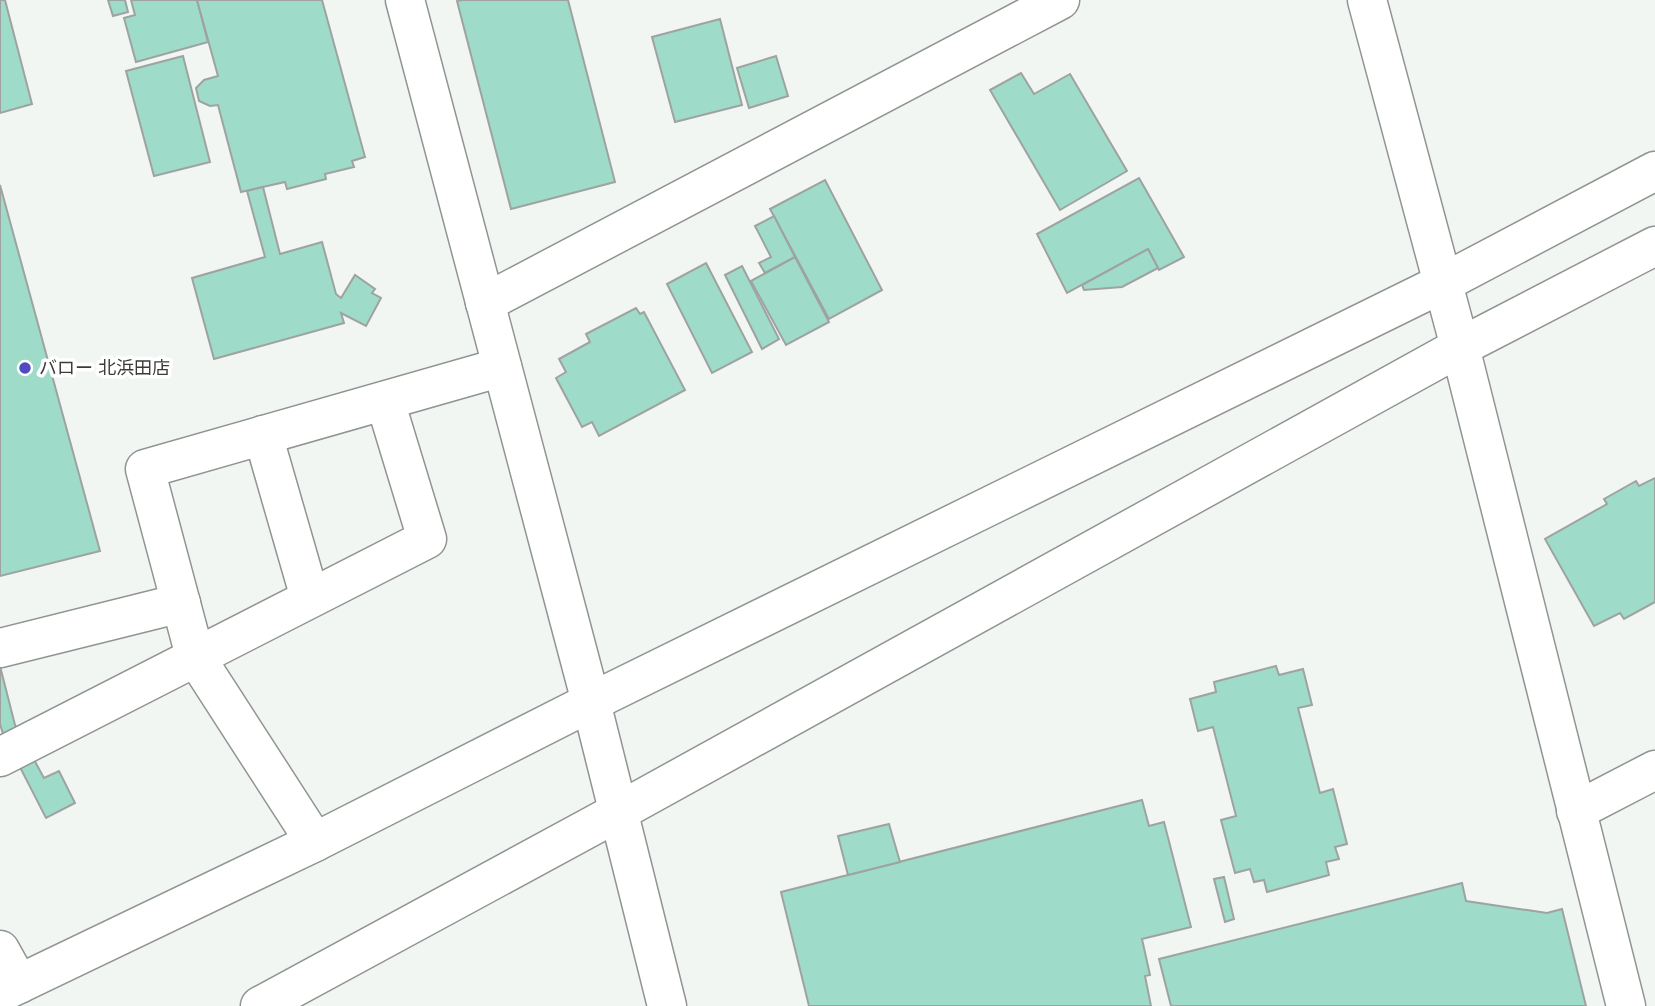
<svg xmlns="http://www.w3.org/2000/svg" width="1655" height="1006" viewBox="0 0 1655 1006" font-family="Helvetica,'Noto Sans JP',sans-serif">
  <rect width="100%" height="100%" fill="#f2f6f2"/>
  <!-- building -->
  <g fill="#9edbc8" stroke="#9ea3a1" stroke-width="2">
    <polygon points="0,0 5,0 32,104 0,113"/>
    <polygon points="108,0 125,0 128,12 113,16"/>
    <polygon points="131,0 197,0 208,42 136,62 124,18 135,15"/>
    <polygon points="197,0 322,0 365,157 352,161 354,167 325,174 326,179 287,189 285,182 241,192 218,105 210,106 199,101 196,88 204,80 218,76"/>
    <polygon points="462,0 568,0 615,182 511,209 457,1"/>
    <polygon points="720,19 742,105 675,122 652,37"/>
    <polygon points="183,56 210,162 154,176 126,71"/>
    <polygon points="776,56 788,96 749,108 737,68"/>
    <polygon points="1021,73 1034,94 1070,74 1127,171 1060,210 990,90"/>
    <polygon points="1139,178 1184,257 1159,270 1148,249 1067,293 1037,234"/>
    <polygon points="825,180 882,290 829,319 770,209"/>
    <polygon points="0,185 100,551 0,576"/>
    <polygon points="263,187 280,254 322,242 336,294 341,298 355,275 375,289 372,293 381,298 366,326 341,313 344,323 214,359 192,278 265,257 247,191"/>
    <polygon points="774,216 795,257 765,273 759,263 771,257 755,226"/>
    <polygon points="1148,249 1158,268 1122,287 1084,290 1082,285"/>
    <polygon points="795,257 829,322 786,345 751,281"/>
    <polygon points="706,263 752,352 712,373 667,284"/>
    <polygon points="742,266 779,339 762,349 725,275"/>
    <polygon points="636,308 640,314 644,312 685,390 599,436 592,422 582,427 556,378 566,372 559,359 590,342 586,334"/>
    <polygon points="1655,478 1655,602 1624,619 1620,613 1594,626 1545,539 1607,504 1604,499 1636,481 1639,486"/>
    <polygon points="0,666 15,725 44,778 59,771 75,803 46,818 3,734 0,724"/>
    <polygon points="1276,666 1279,675 1303,669 1312,705 1298,708 1320,793 1333,789 1347,844 1335,847 1339,859 1326,862 1329,875 1267,892 1264,880 1254,882 1250,869 1235,873 1221,820 1236,816 1213,727 1198,731 1190,699 1216,692 1214,682"/>
    <polygon points="1142,800 1149,826 1164,822 1191,927 1142,939 1150,975 1145,976 1151,1006 809,1006 781,892"/>
    <polygon points="889,824 900,862 848,875 838,836"/>
    <polygon points="1224,877 1234,919 1225,922 1214,879"/>
    <polygon points="1462,883 1466,901 1547,913 1562,909 1586,1006 1171,1006 1159,959"/>
  </g>
  <g fill="none" stroke-linecap="round" stroke-linejoin="round">
    <defs>
      <g id="minor">
        <polyline points="405,0 591,702 667,1006"/>
        <polyline points="1367,0 1460,347 1626,1006"/>
        <polyline points="485,303 1060,0"/>
        <polyline points="263,435 310,598"/>
        <polyline points="0,648 181,603"/>
        <polyline points="0,757 427,539 385,401"/>
        <polyline points="1576,811 1655,770"/>
        <polyline points="315,842 195,656 145,469 502,367"/>
        <polyline points="0,950 19,984"/>
        <polyline points="0,993 315,842 591,702 1443,283 1655,171"/>
        <polyline points="260,1006 618,812 1460,347 1655,246"/>
      </g>
    </defs>
    <!-- minor casing -->
    <use href="#minor" stroke="#919591" stroke-width="41"/>
    <!-- minor -->
    <use href="#minor" stroke="#fff" stroke-width="38"/>
  </g>
  <!-- markers -->
  <circle fill="#504bc2" stroke="#fff" stroke-width="2.5" cx="25" cy="368" r="7"/>
  <g text-anchor="middle" dominant-baseline="central" stroke-width="7" stroke-linejoin="round" paint-order="stroke">
    <!-- poi labels -->
    <g font-size="18" fill="#3a3c3a" stroke="#fff" text-anchor="start">
      <text x="39" y="368">バロー 北浜田店</text>
    </g>
  </g>
</svg>
